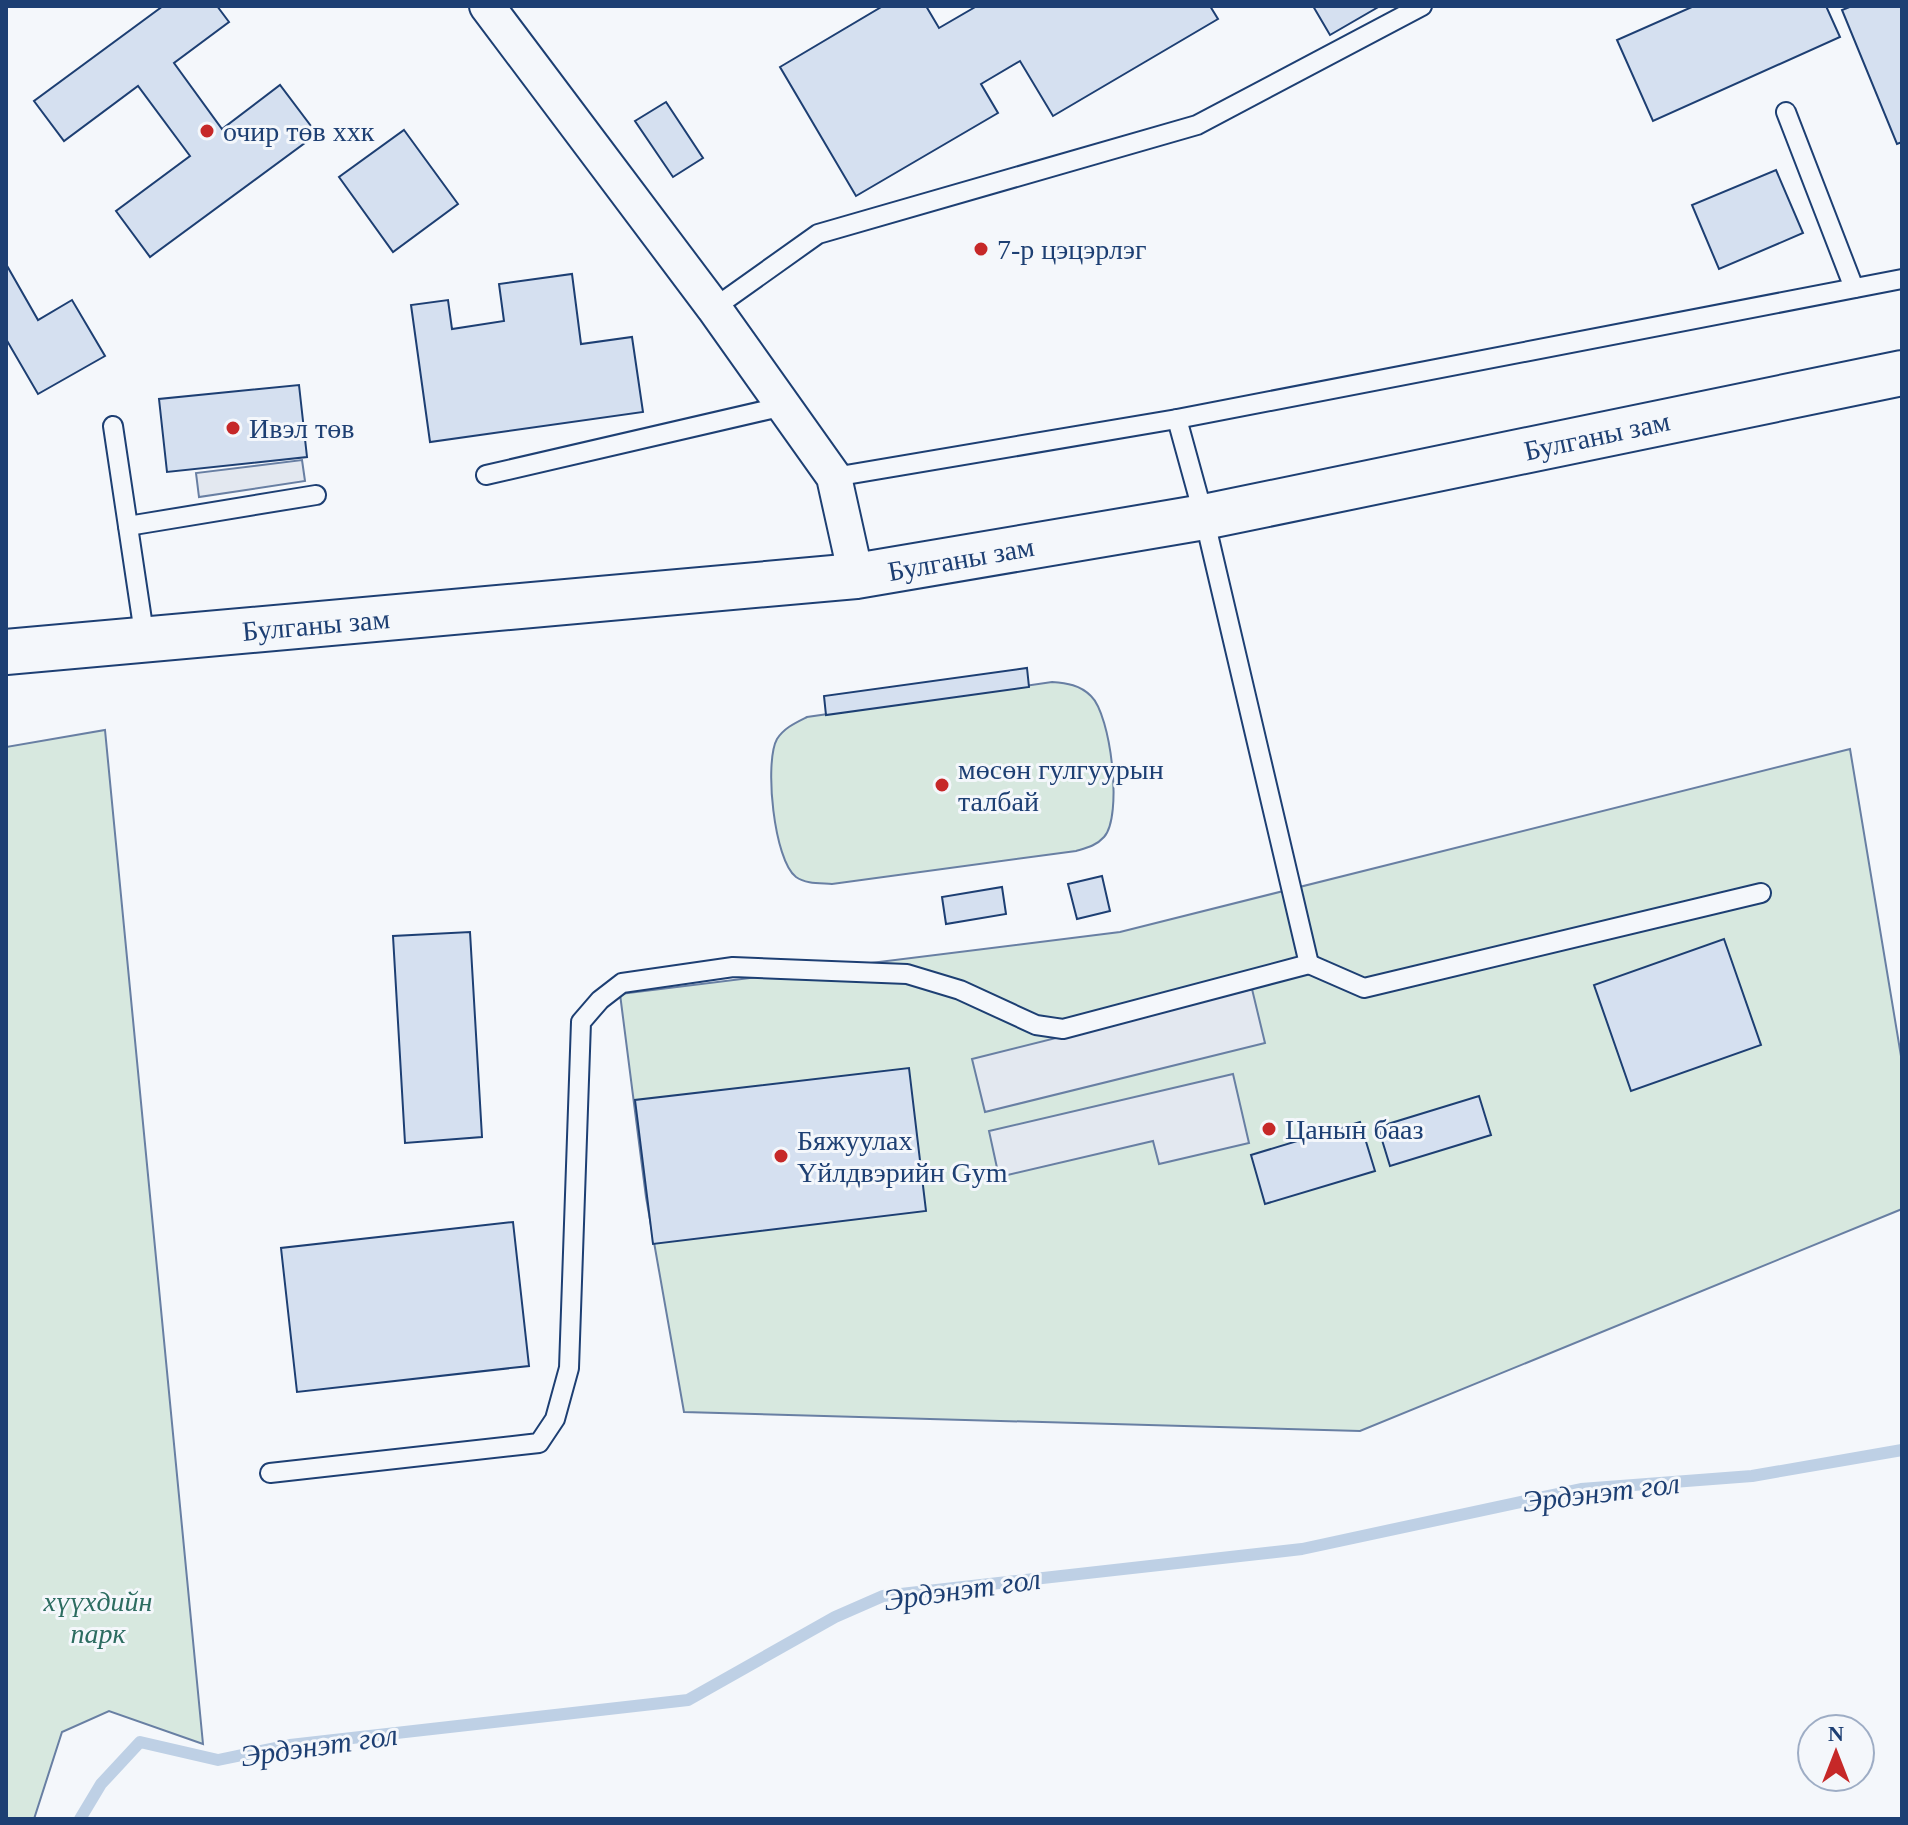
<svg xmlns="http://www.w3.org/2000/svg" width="1908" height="1825" viewBox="0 0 1908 1825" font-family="'Times New Roman',serif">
  <rect width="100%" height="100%" fill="#f4f7fb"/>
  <!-- green -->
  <g fill="#d7e8df" stroke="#687fa3" stroke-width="2">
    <path d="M1052,682C1067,683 1080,685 1091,696C1111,715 1123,816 1104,837C1096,846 1086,848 1076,851L832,884C820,883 806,884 796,877C774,861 764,762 777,739C784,728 795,723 807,717Z"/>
    <polygon points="105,730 203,1744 109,1711 62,1732 34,1819 6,1819 6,747"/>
    <polygon points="1850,749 1902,1062 1902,1209 1360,1431 684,1412 646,1197 620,994 1120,932"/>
  </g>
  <!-- parking -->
  <g fill="#e3e8f0" stroke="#687fa3" stroke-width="2">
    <polygon points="302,460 305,481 199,497 196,473"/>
    <polygon points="1252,989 1265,1043 985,1112 972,1059"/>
    <polygon points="1233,1074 1249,1143 1159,1164 1153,1141 999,1177 989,1131"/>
  </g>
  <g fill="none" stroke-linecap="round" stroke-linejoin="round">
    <!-- stream -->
    <polyline stroke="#bed0e5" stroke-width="12" points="80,1819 101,1784 140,1742 218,1760 290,1745 688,1700 835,1617 883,1596 1302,1549 1581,1489 1752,1476 1902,1450"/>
  </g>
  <!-- building -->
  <g fill="#d5e0f0" stroke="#1d3f73" stroke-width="2">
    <polygon points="163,6 217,6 229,22 174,63 222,129 280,85 317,134 150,257 116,211 190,156 138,86 64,141 34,101"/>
    <polygon points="883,6 926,6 939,28 977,6 1210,6 1218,19 1053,116 1020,61 981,84 998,113 856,196 780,67"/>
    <polygon points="1313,6 1380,6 1330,35"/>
    <polygon points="1694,6 1826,6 1840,37 1653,121 1617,40"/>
    <polygon points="1852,6 1902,6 1902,142 1897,144 1842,10"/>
    <polygon points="666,102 703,158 673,177 635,121"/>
    <polygon points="404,130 458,204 393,252 339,177"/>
    <polygon points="1776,170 1803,233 1719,269 1692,205"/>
    <polygon points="6,264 38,320 72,300 105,356 38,394 6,339"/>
    <polygon points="572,274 581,344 632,337 643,412 430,442 411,305 448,300 452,329 504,321 499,284"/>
    <polygon points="299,385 307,457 167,472 159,399"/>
    <polygon points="1027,668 1029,687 826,715 824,696"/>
    <polygon points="1102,876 1110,911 1077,919 1068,884"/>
    <polygon points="1002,887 1006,914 946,924 942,897"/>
    <polygon points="470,932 482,1137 405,1143 393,936"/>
    <polygon points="1724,939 1761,1045 1631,1091 1594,985"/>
    <polygon points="909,1068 926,1211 653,1244 635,1100"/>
    <polygon points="1479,1096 1491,1135 1390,1166 1378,1127"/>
    <polygon points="1360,1122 1375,1171 1265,1204 1251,1155"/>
    <polygon points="513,1222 529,1366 297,1392 281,1248"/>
  </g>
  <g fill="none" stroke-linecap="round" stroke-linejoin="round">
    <defs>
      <g id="service">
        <polyline points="1786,112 1854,288"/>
        <polyline points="714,308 818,234 1197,125 1422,6"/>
        <polyline points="113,426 145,640"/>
        <polyline points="486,475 784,406"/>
        <polyline points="834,477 1177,419 1902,279"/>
        <polyline points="128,526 316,495"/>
        <polyline points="1309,964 1364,988 1761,893"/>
        <polyline points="270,1473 539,1443 555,1419 569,1368 581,1022 600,1000 622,983 733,967 907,974 960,990 1036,1025 1063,1029 1309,964 1204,517 1177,419"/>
      </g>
      <polyline id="minor" points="487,6 714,308 834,477 856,576"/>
      <polyline id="trunk" points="6,652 856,576 1204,517 1902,373"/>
    </defs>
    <!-- service casing -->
    <use href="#service" stroke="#1d3f73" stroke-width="22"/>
    <!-- minor casing -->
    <use href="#minor" stroke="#1d3f73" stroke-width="38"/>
    <!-- trunk casing -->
    <use href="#trunk" stroke="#1d3f73" stroke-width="48"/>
    <!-- service -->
    <use href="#service" stroke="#f4f7fb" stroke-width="18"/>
    <!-- minor -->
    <use href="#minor" stroke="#f4f7fb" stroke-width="34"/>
    <!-- trunk -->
    <use href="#trunk" stroke="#f4f7fb" stroke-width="44"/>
  </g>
  <!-- markers -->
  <g fill="#c62828" stroke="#f4f7fb" stroke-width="3">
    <circle cx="207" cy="131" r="8"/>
    <circle cx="981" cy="249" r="8"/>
    <circle cx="233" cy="428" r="8"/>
    <circle cx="942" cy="785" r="8"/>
    <circle cx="1269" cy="1129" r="8"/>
    <circle cx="781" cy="1156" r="8"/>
  </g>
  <g text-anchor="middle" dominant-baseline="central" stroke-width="6" stroke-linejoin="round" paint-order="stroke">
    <!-- poi labels -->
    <g font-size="28" fill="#1d3f73" stroke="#f4f7fb" text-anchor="start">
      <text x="223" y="131">очир төв ххк</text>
      <text x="997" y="249">7-р цэцэрлэг</text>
      <text x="249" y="428">Ивэл төв</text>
      <text x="958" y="769">мөсөн гулгуурын<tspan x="958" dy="32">талбай</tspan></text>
      <text x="1285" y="1129">Цанын бааз</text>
      <text x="797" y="1140">Бяжуулах<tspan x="797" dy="32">Үйлдвэрийн Gym</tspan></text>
    </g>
    <!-- street labels -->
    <g font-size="28" fill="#1d3f73" stroke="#f4f7fb">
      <text transform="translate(1597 436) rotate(-12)">Булганы зам</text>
      <text transform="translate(961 559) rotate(-10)">Булганы зам</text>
      <text transform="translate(316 625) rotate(-5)">Булганы зам</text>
    </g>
    <!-- park labels -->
    <g font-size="28" font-style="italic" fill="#2c6c60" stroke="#f4f7fb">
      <text x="98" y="1601">хүүхдийн<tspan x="98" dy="32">парк</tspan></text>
    </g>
    <!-- water labels -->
    <g font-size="30" font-style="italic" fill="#1d3f73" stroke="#f4f7fb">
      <text transform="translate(1601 1492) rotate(-7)">Эрдэнэт гол</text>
      <text transform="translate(962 1589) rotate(-8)">Эрдэнэт гол</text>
      <text transform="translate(319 1745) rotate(-8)">Эрдэнэт гол</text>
    </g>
  </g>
  <!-- border -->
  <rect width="1908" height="1825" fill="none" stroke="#1d3f73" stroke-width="16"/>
  <!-- north arrow -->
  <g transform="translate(1836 1753)"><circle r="38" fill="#f4f7fb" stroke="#9eadc5" stroke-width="2"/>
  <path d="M0-6L14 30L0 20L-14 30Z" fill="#c62828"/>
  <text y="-12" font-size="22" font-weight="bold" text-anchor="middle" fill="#1d3f73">N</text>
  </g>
</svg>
